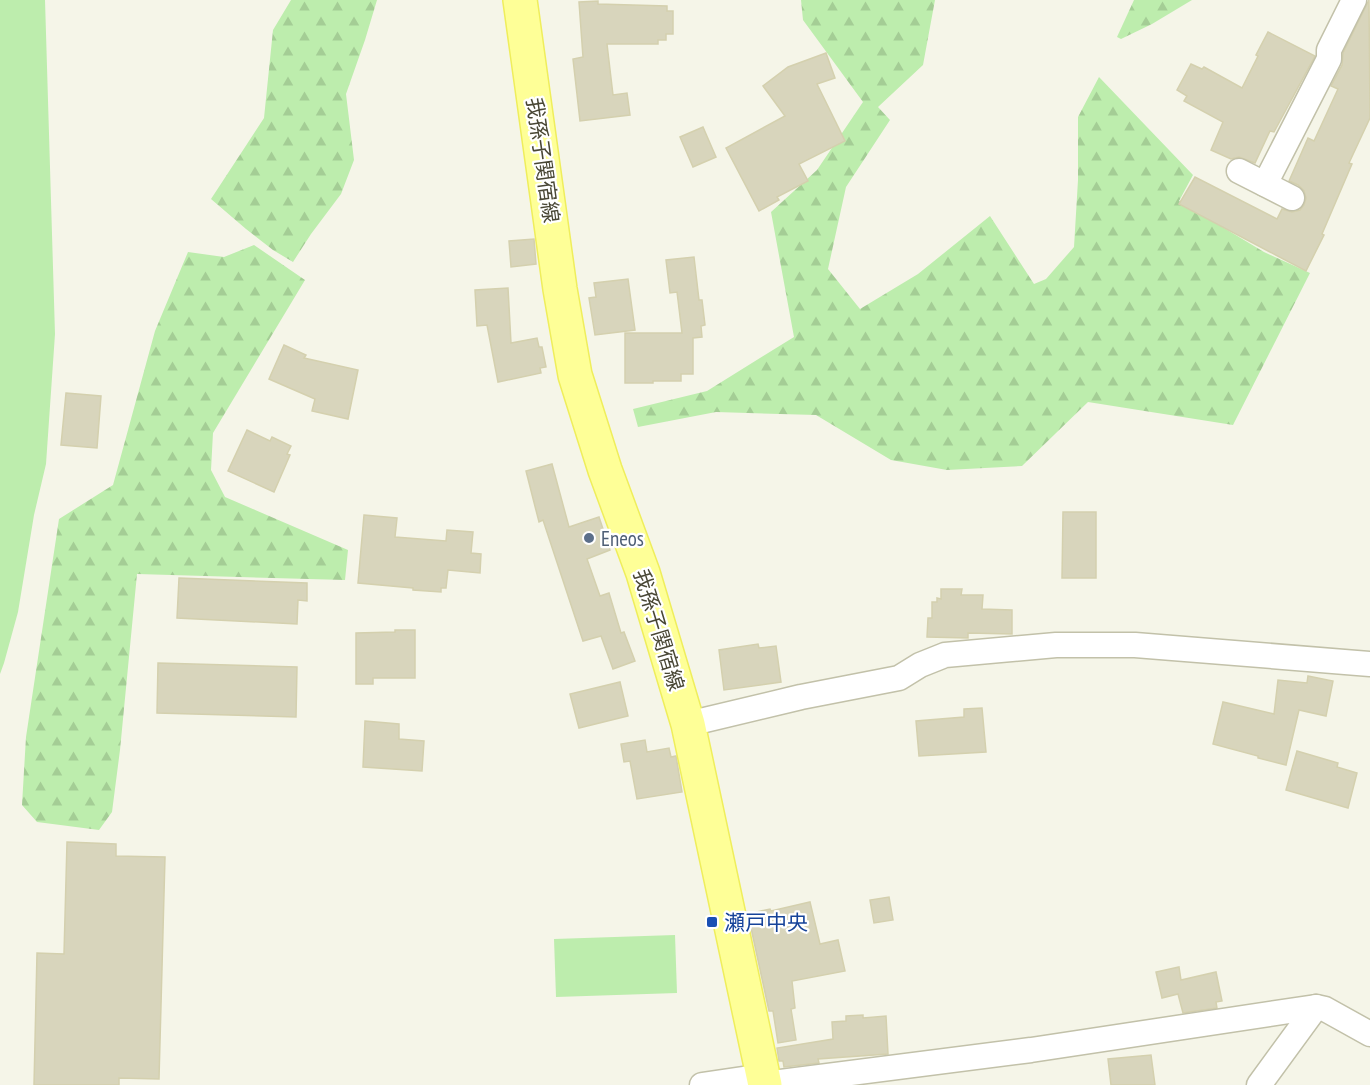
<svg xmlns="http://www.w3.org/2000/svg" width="1370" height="1085" viewBox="0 0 1370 1085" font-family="'PT Sans Narrow','Noto Sans JP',sans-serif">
  <defs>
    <pattern id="forest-firs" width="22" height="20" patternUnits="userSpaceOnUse" patternTransform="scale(1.5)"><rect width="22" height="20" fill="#bdedad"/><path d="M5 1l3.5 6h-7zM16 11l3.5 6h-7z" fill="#a4cd95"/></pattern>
  </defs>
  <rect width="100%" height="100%" fill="#f5f5e8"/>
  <!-- green -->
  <g fill="#bdedad">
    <polygon points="0,0 45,0 55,334 46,464 34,515 18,612 4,663 0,674"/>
    <polygon points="675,935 677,993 556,997 554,939"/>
  </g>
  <!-- forest -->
  <g fill="url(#forest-firs)">
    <polygon points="291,0 377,0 365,40 346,94 354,160 341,194 311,234 293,262 273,250 246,229 211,199 264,118 273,30"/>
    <polygon points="801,0 935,0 923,65 878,107 890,120 846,187 828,269 860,309 918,274 990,216 1034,284 1046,279 1074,247 1078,180 1078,117 1099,77 1193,175 1179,201 1264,252 1310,273 1233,425 1088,402 1022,466 947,470 891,460 816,415 716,412 638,427 633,409 707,391 794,337 771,212 817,170 863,102 803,20"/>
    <polygon points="1134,0 1192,0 1152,24 1121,39 1117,37"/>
    <polygon points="254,245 305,280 213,433 211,470 225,497 348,550 345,580 137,574 120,750 112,812 99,830 37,822 22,805 26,737 59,519 113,485 155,331 188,252 224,257"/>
  </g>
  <!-- building -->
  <g fill="#d8d5bc" stroke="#d4d0ae" stroke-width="1.5">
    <polygon points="1369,0 1370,118 1349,163 1352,164 1322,234 1324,235 1306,271 1179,204 1195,177 1277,219 1282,209 1292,212 1300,210 1304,205 1306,198 1304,191 1298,185 1289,181 1308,138 1314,141 1338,89 1331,86 1342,65 1343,53"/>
    <polygon points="598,1 598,4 667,6 667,11 673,11 673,34 666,34 666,40 658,40 658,44 607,44 613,95 627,93 630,115 580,121 573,59 583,57 579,2"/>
    <polygon points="1268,32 1315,56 1274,132 1270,131 1255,163 1239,157 1231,159 1211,150 1223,122 1184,101 1187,96 1177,90 1191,64 1202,69 1204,67 1242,88 1258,56 1256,55"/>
    <polygon points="826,53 835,78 817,84 845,141 799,164 808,181 777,197 779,200 759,211 726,148 785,116 763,86 788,67"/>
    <polygon points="703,127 716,157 693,167 680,137"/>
    <polygon points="534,239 536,264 511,267 509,241"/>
    <polygon points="694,257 699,300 702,300 705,325 701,326 702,337 693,338 693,374 681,374 681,381 653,381 653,383 625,383 625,333 682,333 677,292 670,293 666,260"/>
    <polygon points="628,279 635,330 595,335 589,298 596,297 594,283"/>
    <polygon points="508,288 511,343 537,338 539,347 542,347 546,367 540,368 541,373 498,382 487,325 477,326 475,290"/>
    <polygon points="284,345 306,355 304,358 358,370 348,419 312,411 315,399 269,379"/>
    <polygon points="66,393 101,396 97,448 61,445"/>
    <polygon points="247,430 270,441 272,437 291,446 287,454 290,455 274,492 228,471"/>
    <polygon points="552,464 569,527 599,517 610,550 587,559 600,596 609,593 621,633 624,632 635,661 613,669 601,636 583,641 543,520 539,522 526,471"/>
    <polygon points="1063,512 1096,512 1096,578 1062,578"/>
    <polygon points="364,515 397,518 395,537 446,541 447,530 473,532 471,553 481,554 480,573 448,570 446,588 441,588 441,592 413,590 413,588 358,583"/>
    <polygon points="179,578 307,583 307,601 298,600 297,624 177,618"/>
    <polygon points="941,589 962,589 961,595 983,595 982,609 1012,610 1012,634 968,633 968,638 927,637 928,618 932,618 932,602 937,602 937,598 941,599"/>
    <polygon points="395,630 415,630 415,678 373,678 373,684 356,684 356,633 395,632"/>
    <polygon points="758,644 759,648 776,646 781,682 724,690 719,650"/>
    <polygon points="158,663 297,667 296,717 157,713"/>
    <polygon points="1308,676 1333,681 1326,716 1299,710 1286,765 1258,758 1258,756 1213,744 1223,702 1274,714 1278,680 1307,683"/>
    <polygon points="620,682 628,716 579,728 570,694"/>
    <polygon points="982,708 986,752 919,756 916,721 964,717 964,709"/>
    <polygon points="365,721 399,724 399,739 424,741 422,771 363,767"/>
    <polygon points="645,740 647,752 669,748 671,757 676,756 682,792 637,799 630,761 624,762 621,744"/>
    <polygon points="1297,751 1338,763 1337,767 1357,773 1348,808 1286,790"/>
    <polygon points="67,842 116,844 116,856 165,857 159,1079 119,1078 119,1085 34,1085 37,953 64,954"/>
    <polygon points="889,897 893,920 874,923 870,900"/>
    <polygon points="810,902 820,944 838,940 845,971 792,981 795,1008 791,1009 796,1040 778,1043 773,1011 769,1011 748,914 770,909 771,911"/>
    <polygon points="1179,967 1181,980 1216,972 1222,1001 1216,1002 1217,1008 1183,1013 1178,994 1162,998 1156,972"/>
    <polygon points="863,1015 863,1018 886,1016 888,1054 818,1059 819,1063 784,1067 783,1061 779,1061 777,1048 833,1039 832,1022 846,1021 846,1016"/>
    <polygon points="1151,1055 1155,1085 1111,1085 1108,1059"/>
  </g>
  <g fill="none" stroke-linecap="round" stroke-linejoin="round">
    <defs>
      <g id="street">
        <polyline points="1239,171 1292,198"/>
        <polyline points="1265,184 1329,59 1329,50 1354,0"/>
        <polyline points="688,724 801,697 899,678 920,665 945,655 1056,645 1135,645 1370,664"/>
        <polyline points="765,1084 1031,1050 1316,1007 1325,1009 1370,1034"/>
        <polyline points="702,1085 763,1076"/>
        <polyline points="1259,1085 1316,1007"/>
      </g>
      <polyline id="primary" points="520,0 560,289 575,375 605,470 643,573 688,724 765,1085"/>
    </defs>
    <!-- street casing -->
    <use href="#street" stroke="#c2c1a9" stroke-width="27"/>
    <!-- primary casing -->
    <use href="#primary" stroke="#efee5c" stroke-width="36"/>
    <!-- street -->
    <use href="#street" stroke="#fff" stroke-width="24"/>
    <!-- primary -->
    <use href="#primary" stroke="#feff97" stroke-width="33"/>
  </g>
  <!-- markers -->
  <circle fill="#5c6f8a" stroke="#fff" stroke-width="2" cx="589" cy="538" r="6"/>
  <rect fill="#1a4fb4" stroke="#fff" stroke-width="2" x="706" y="916" width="12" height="12" rx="3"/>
  <g text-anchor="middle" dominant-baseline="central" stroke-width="4.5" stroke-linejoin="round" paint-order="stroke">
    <!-- street labels -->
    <g font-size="21" fill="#494735" stroke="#fff">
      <text transform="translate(543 160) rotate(82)">我孫子関宿線</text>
      <text transform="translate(659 630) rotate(73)">我孫子関宿線</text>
    </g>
    <!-- service labels -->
    <g font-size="21" fill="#4e5e75" stroke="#fff" text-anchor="start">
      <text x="601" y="538">Eneos</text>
    </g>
    <!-- transit labels -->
    <g font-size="21" fill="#164399" stroke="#fff" text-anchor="start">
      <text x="724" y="922">瀬戸中央</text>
    </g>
  </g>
</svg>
